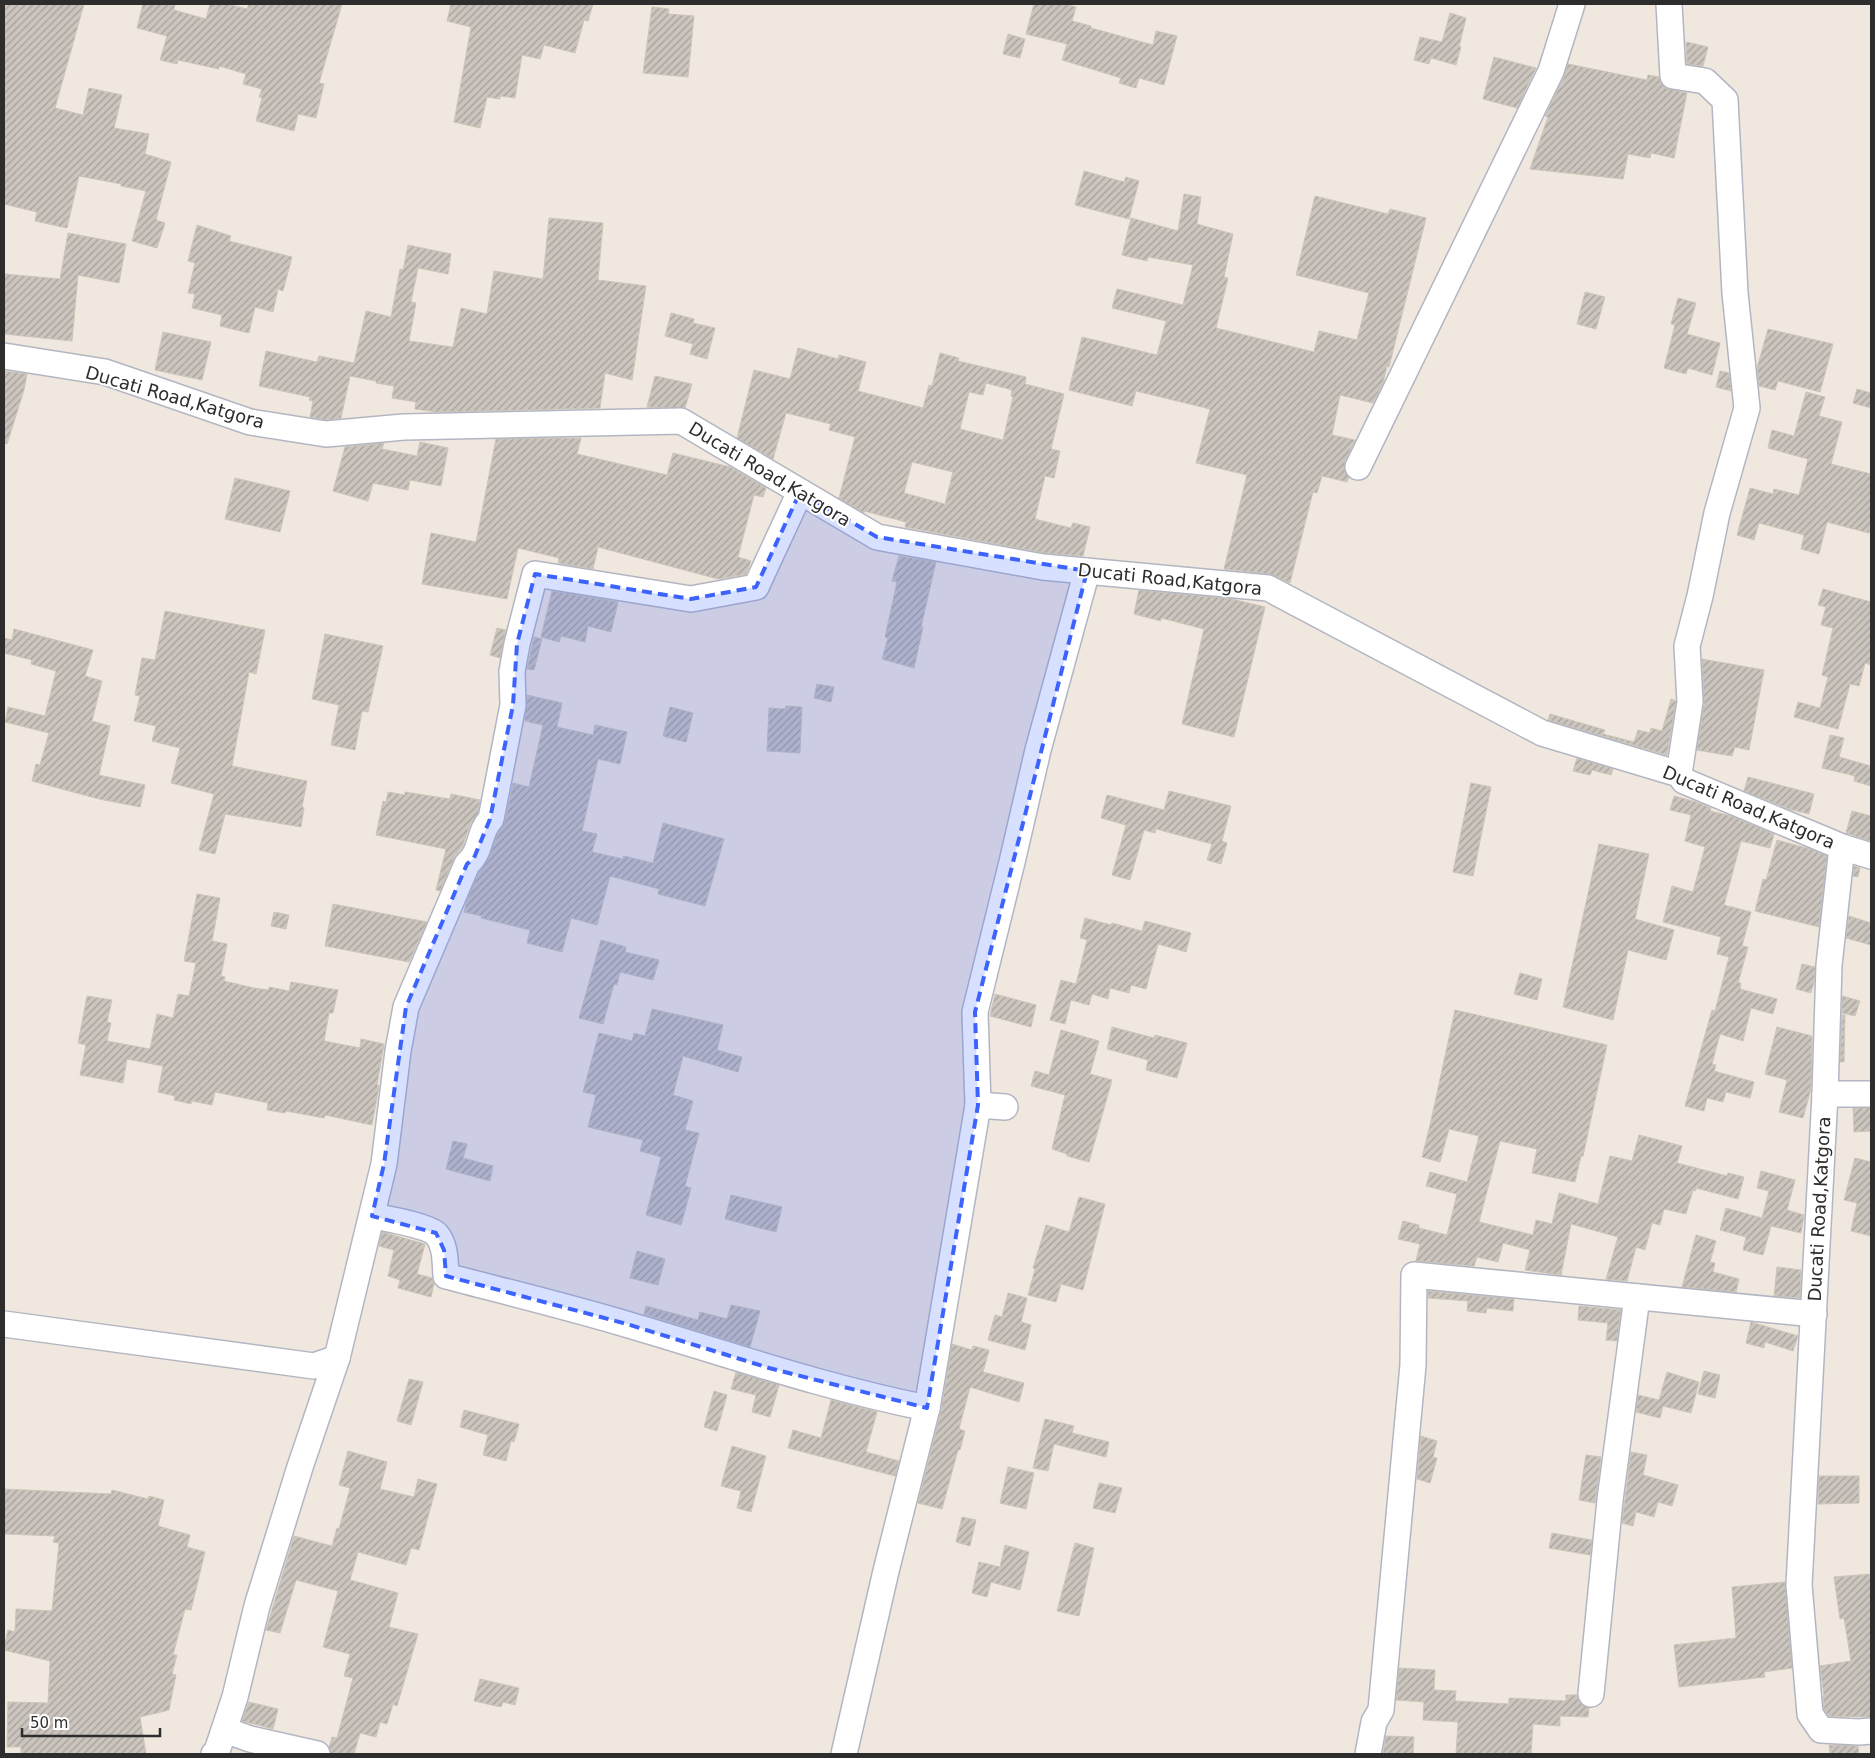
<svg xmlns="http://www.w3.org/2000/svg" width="1875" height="1758" viewBox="0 0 1875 1758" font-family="'DejaVu Sans',sans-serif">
  <defs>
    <pattern id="building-hatch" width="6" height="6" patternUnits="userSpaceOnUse" patternTransform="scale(1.25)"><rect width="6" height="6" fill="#cbc5be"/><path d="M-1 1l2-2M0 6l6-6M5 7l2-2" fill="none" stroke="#a5a09b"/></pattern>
  </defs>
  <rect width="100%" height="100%" fill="#f0e8df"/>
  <!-- building -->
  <g fill="url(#building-hatch)" stroke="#ccc5b8" fill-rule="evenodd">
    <polygon points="4,4 84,4 55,108 83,115 89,88 122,95 114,128 149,134 145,154 171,162 156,220 165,223 157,248 132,241 146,191 121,186 121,184 79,176 67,228 35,221 37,212 4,204"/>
    <polygon points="143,4 175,4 174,10 206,19 210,4 227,4 247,9 249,4 342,4 319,83 324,84 316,118 298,114 294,131 256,121 262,98 259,97 262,89 243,84 246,74 219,66 219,69 178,60 177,64 160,60 167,36 137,28"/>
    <polygon points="451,4 593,4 588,21 584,20 575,53 544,45 540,59 522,55 515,98 500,96 500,99 487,97 480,128 454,122 471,27 447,21"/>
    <polygon points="1034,4 1064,4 1076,7 1072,21 1091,26 1091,28 1153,45 1156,31 1177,36 1164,85 1139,78 1136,88 1119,83 1121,78 1062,60 1067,44 1026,34"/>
    <polygon points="652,7 669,9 668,14 694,16 688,77 643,73"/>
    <polygon points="1450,13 1466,18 1459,47 1461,47 1456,65 1431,58 1429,64 1414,60 1420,37 1442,42"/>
    <polygon points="1008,34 1025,39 1020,58 1003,54"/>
    <polygon points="1686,42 1708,47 1703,66 1687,64"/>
    <polygon points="1494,57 1536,68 1517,108 1483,99"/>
    <polygon points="1568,64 1647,80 1648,75 1659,77 1661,83 1665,88 1687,93 1674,158 1651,153 1650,158 1628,154 1623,179 1530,169 1548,117 1545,116 1564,77"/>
    <polygon points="1084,171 1124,182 1126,177 1139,181 1129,219 1075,205"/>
    <polygon points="1184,194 1201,197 1197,224 1233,234 1224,277 1228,278 1216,328 1314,352 1319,331 1357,340 1369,293 1296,275 1315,196 1388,214 1390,209 1426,218 1389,367 1387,366 1383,383 1373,403 1340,395 1332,435 1355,440 1345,461 1344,468 1349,477 1347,482 1322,476 1317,493 1313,492 1290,583 1270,574 1224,569 1247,475 1196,463 1210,409 1136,391 1132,406 1069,390 1082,337 1157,355 1166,321 1112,308 1117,289 1183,305 1193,265 1148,257 1147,261 1122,255 1131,218 1178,231"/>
    <polygon points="549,218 603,223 598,280 646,286 632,380 605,373 600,408 437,412 415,409 416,402 392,398 394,386 376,383 376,381 350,376 341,418 326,420 310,417 313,401 309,400 310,397 259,386 266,351 317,362 319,356 354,363 366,311 391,317 400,269 403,270 408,245 451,254 448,274 418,268 411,302 416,303 409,341 453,347 461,308 487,314 494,271 543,279"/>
    <polygon points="197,225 231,236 229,241 292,257 283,291 278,289 273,312 255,307 249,333 220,326 222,315 192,308 195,294 188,293 195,263 188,261"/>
    <polygon points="68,233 126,244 119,283 78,275 72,341 4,334 4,274 60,279"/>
    <polygon points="1585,292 1605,297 1596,329 1577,324"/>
    <polygon points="1678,298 1696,303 1687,334 1720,343 1712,375 1688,368 1686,374 1664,368 1675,325 1671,324"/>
    <polygon points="671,313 694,319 693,323 715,328 707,359 690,354 693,344 665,336"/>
    <polygon points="1768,329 1833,344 1820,392 1778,381 1775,390 1759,386 1757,368"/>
    <polygon points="163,332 211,342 202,380 155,370"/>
    <path d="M798,348L838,359L839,355L866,362L858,391L923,408L929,385L932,386L940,353L959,358L958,361L1026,377L1025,384L1064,394L1051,449L1060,451L1054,478L1045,476L1035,519L1071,528L1073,523L1090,527L1083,556L1045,553L905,527L906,522L864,511V513L839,498L855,437L829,430L831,424L786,413L773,459L737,438L754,370L790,379ZM986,383L1012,390L1011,396L1013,397L1003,440L960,429L969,392L983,395ZM912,462L953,472L945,504L904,493Z"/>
    <polygon points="4,371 27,374 24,390 7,444 4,443"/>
    <polygon points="1720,371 1729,373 1731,391 1716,387"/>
    <polygon points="655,376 692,384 685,408 647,407"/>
    <polygon points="1857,389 1871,393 1871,408 1853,403"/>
    <polygon points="1806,392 1825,397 1819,416 1842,422 1831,464 1871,474 1871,524 1869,533 1827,522 1819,554 1801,549 1804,535 1759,523 1754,540 1737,535 1750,488 1773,494 1774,489 1799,495 1808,459 1768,448 1772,430 1794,436"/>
    <polygon points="581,438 577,454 667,475 673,453 730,467 766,488 763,497 754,495 738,557 751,561 746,574 718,579 598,547 593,569 558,563 559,558 518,548 507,599 422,584 431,533 476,542 496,439"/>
    <polygon points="420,442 448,448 441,486 410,480 408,490 373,483 368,501 333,491 345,447 384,443 382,449 417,456"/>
    <polygon points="235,478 290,491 280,532 225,519"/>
    <polygon points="899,556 936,562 921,627 923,627 914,668 882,659 888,638 885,637 897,582 892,581"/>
    <polygon points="1823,589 1871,602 1871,665 1865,663 1859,686 1850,684 1838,729 1794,717 1798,702 1820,708 1828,677 1822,675 1833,628 1821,625 1826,607 1818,605"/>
    <polygon points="1139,590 1232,599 1265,607 1234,737 1182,724 1204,629 1161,618 1161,621 1134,614"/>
    <polygon points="552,591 618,602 611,632 588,626 585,642 561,636 559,642 541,637"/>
    <polygon points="165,611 265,630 256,674 249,672 232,766 307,781 302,807 304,808 301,827 225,814 215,854 199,850 214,794 171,783 180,748 152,741 156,726 134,721 140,696 135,695 142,658 155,660"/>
    <polygon points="497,628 506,630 500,658 490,655"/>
    <polygon points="14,629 93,650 85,676 102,681 92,721 110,726 99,775 145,785 140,807 99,799 32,781 36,764 40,765 49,733 5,722 8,707 45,716 56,671 31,664 32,660 4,653 4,638 12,640"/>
    <polygon points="325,634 383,646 368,712 362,711 355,750 331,745 339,705 312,699"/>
    <polygon points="534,637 542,639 534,670 527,669"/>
    <polygon points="1702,659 1764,670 1749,750 1735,747 1732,756 1697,750 1704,704"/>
    <polygon points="817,684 834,687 831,702 814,698"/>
    <polygon points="527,695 562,703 557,727 593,735 595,725 627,732 620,764 598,759 582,831 597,834 592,852 623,859 624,856 653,863 663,823 724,839 705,906 658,894 659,889 610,876 597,925 571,918 562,952 527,943 530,930 481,918 482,916 464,912 467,900 479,872 488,860 497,836 505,822 513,783 529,787 543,725 525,721"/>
    <polygon points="1671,699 1676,701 1667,755 1548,720 1550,714 1605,730 1603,734 1634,742 1638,730 1650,733 1651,728 1662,731"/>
    <polygon points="786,706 802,707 800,753 767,751 769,708 785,709"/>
    <polygon points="670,707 693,713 686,742 663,736"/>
    <polygon points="1830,735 1844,738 1839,757 1871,766 1871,786 1854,781 1855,776 1822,768"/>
    <polygon points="1577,758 1613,769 1611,775 1592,770 1590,775 1573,771"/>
    <polygon points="1748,777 1814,794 1809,814 1789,809 1744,791"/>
    <polygon points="1471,783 1491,787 1473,876 1453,872"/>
    <polygon points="1169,791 1231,806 1222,841 1227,843 1221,864 1207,860 1212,844 1156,829 1155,833 1144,830 1130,880 1112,875 1126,825 1101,818 1107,795 1164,810"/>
    <polygon points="388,792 405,795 405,792 450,799 451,794 480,800 478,813 470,825 462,847 454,858 440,891 436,890 446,849 376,835 383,801 386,802"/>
    <polygon points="1674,796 1696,802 1711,808 1710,811 1731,816 1774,834 1770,848 1741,841 1724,905 1751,912 1742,946 1748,947 1738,983 1741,983 1740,989 1777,999 1773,1014 1751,1008 1743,1041 1720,1034 1712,1064 1716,1065 1714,1071 1754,1082 1750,1098 1726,1092 1723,1102 1707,1098 1704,1111 1685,1106 1712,1010 1715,1011 1729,957 1717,954 1721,937 1663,922 1672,886 1693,892 1705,847 1685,841 1691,815 1670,810"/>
    <polygon points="1852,811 1871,816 1871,841 1846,833"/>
    <polygon points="1777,840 1810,849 1827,856 1819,927 1755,911 1763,879 1766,880"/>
    <polygon points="1599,844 1649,854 1635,919 1674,930 1666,960 1628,950 1613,1020 1563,1007"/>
    <polygon points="1854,866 1860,868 1858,877 1853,876"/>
    <polygon points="197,894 220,898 212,941 227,944 221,976 225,977 224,981 254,988 269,990 269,987 289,991 291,982 338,990 333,1013 329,1013 324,1041 360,1048 361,1039 384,1044 377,1085 379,1086 372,1125 325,1115 324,1118 286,1111 285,1113 267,1110 268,1103 215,1092 212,1105 192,1101 191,1104 174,1100 175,1096 158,1092 163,1066 127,1059 123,1083 80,1075 86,1045 78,1043 87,996 112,1000 107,1022 111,1023 107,1041 150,1049 157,1014 173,1018 178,994 189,996 196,963 184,961"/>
    <polygon points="333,904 427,922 409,962 325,946"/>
    <polygon points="274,912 289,915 286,929 271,926"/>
    <polygon points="1849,916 1871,923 1871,945 1846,938"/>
    <polygon points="1085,918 1111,925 1112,923 1142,931 1145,921 1191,933 1186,952 1158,944 1146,989 1131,985 1129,993 1110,988 1108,999 1092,994 1089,1005 1071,1000 1065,1024 1050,1020 1061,980 1076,984 1087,940 1080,938"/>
    <polygon points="601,940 626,947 625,952 659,960 653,980 620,972 617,985 614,984 603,1024 579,1018"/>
    <polygon points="1802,964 1815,967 1814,982 1811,993 1796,989"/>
    <polygon points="1520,973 1542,979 1537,1000 1514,994"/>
    <polygon points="995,994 1036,1005 1031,1027 990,1016"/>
    <polygon points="1842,996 1860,1001 1855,1016 1842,1013"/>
    <polygon points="652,1009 723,1025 717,1050 742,1057 738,1072 683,1056 673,1095 693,1101 685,1130 699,1133 685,1186 691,1188 681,1225 646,1215 661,1157 640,1151 643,1140 588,1127 596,1095 583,1092 599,1033 632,1041 634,1033 645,1036"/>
    <polygon points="1455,1010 1607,1045 1583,1156 1581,1156 1575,1182 1532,1173 1537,1149 1500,1141 1479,1222 1533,1235 1536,1220 1552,1224 1559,1193 1598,1204 1610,1156 1632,1161 1639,1135 1682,1146 1677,1163 1727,1176 1728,1173 1744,1177 1738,1199 1696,1188 1696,1191 1693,1190 1686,1214 1664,1209 1660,1225 1652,1223 1645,1250 1636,1247 1627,1281 1606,1279 1618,1237 1571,1224 1561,1275 1525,1270 1530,1250 1503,1243 1498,1262 1477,1257 1474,1266 1416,1261 1420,1244 1398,1239 1403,1221 1419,1225 1419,1228 1447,1235 1457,1194 1426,1186 1430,1172 1467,1182 1479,1136 1449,1129 1440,1162 1422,1157 1430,1125"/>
    <polygon points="1842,1015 1845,1015 1844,1062 1840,1062"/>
    <polygon points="1112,1027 1154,1038 1155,1035 1187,1043 1177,1078 1146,1070 1148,1060 1107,1049"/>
    <polygon points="1777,1027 1812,1036 1811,1089 1803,1118 1779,1112 1787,1080 1765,1074"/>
    <polygon points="1061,1030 1099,1041 1090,1074 1112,1080 1089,1162 1067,1156 1067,1154 1052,1149 1065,1095 1031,1086 1035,1071 1049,1075"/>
    <polygon points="1853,1108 1871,1108 1871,1131 1854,1132"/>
    <polygon points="453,1141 467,1144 463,1158 493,1166 490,1181 446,1169"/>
    <polygon points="1855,1158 1871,1162 1871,1236 1851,1231 1857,1203 1844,1200"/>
    <polygon points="1761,1171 1795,1180 1787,1210 1804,1215 1801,1233 1771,1226 1763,1255 1743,1250 1746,1237 1720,1230 1726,1208 1762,1218 1769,1191 1757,1188"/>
    <polygon points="731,1195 782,1207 776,1232 725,1219"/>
    <polygon points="1079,1197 1105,1204 1083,1290 1061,1284 1056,1302 1028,1295 1035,1269 1033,1268 1046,1225 1069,1232"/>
    <polygon points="382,1232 425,1244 417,1274 432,1278 434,1284 431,1297 398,1288 400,1280 388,1276 394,1250 379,1246"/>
    <polygon points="1696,1235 1716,1241 1710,1262 1715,1263 1713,1272 1739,1279 1736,1292 1682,1287"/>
    <polygon points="637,1251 665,1259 658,1285 630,1278"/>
    <polygon points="1777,1267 1801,1270 1800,1298 1774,1296"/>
    <polygon points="1428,1291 1514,1299 1513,1311 1487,1308 1486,1313 1467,1311 1468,1301 1428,1298"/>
    <polygon points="1008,1293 1027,1298 1021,1322 1031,1325 1025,1350 988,1340 995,1315 1002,1317"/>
    <polygon points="731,1305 760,1311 750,1347 644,1314 646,1306 698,1320 700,1312 727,1319"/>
    <polygon points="1579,1306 1621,1310 1617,1341 1606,1340 1608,1323 1578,1320"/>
    <polygon points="1751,1322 1798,1336 1793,1351 1765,1342 1764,1348 1746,1343"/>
    <polygon points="952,1344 972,1350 973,1346 989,1350 983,1372 1024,1383 1019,1402 970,1387 959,1429 965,1431 960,1450 958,1450 942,1509 918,1503 941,1411"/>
    <polygon points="1704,1371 1720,1375 1715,1398 1698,1394"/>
    <polygon points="736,1372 779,1385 770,1417 752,1412 756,1395 731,1389"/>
    <polygon points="1667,1372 1699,1382 1691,1413 1663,1406 1660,1418 1636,1412 1638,1395 1659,1400"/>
    <polygon points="409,1379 423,1382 411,1425 397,1421"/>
    <polygon points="714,1391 727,1395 717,1431 704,1427"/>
    <polygon points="831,1400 877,1412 866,1452 899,1461 895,1476 788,1448 793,1430 821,1438"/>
    <polygon points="464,1410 519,1424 514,1442 511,1441 506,1461 483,1455 488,1435 460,1427"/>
    <polygon points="1045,1419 1074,1426 1072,1433 1109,1442 1106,1457 1054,1444 1048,1471 1033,1468"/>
    <polygon points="1421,1436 1437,1441 1433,1457 1437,1458 1430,1483 1417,1479"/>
    <polygon points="732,1446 766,1456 751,1512 737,1508 741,1491 721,1486"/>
    <polygon points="348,1451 387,1462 380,1489 414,1497 418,1479 437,1484 419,1550 411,1548 406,1565 358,1552 350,1580 398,1593 389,1627 418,1634 397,1706 393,1704 387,1724 380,1722 376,1737 360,1733 354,1754 331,1754 329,1748 332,1737 337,1738 353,1678 344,1676 350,1654 323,1647 338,1591 296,1580 280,1633 266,1630 294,1536 332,1546 337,1528 339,1529 350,1488 339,1485"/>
    <polygon points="1631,1452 1647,1455 1643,1475 1678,1485 1672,1506 1658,1502 1654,1517 1636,1512 1633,1526 1622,1523"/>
    <polygon points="1586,1455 1601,1457 1595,1503 1579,1500"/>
    <polygon points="1008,1467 1034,1473 1026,1509 1000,1503"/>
    <polygon points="1819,1476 1859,1476 1859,1503 1818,1504"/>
    <polygon points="1099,1483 1122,1488 1115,1513 1093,1508"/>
    <polygon points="4,1489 111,1494 112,1490 148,1499 149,1496 164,1500 158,1526 190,1535 187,1547 205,1552 191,1610 185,1609 173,1655 177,1655 172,1674 176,1675 169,1710 140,1717 146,1754 21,1754 21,1747 7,1747 8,1702 48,1703 50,1661 4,1650 4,1648 8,1630 15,1632 16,1609 52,1611 59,1543 53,1542 55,1536 4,1534"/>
    <polygon points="962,1517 976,1520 970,1546 956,1542"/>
    <polygon points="1552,1533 1592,1540 1590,1555 1549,1548"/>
    <polygon points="1075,1543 1094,1548 1079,1616 1057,1611"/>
    <polygon points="1005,1545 1029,1552 1020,1590 991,1582 987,1597 972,1593 979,1562 1000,1567"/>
    <polygon points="1871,1574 1871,1717 1829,1716 1824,1709 1823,1696 1824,1696 1820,1666 1851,1661 1844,1618 1840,1619 1834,1577"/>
    <polygon points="1785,1582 1792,1668 1764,1672 1765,1677 1679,1687 1674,1645 1736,1638 1732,1587"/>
    <polygon points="1399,1668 1435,1670 1434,1690 1456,1691 1455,1701 1509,1704 1509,1698 1566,1701 1566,1695 1577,1695 1578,1700 1582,1705 1589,1708 1588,1717 1560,1716 1560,1726 1533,1724 1531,1754 1456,1754 1458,1722 1423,1720 1424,1702 1396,1700"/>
    <polygon points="480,1679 519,1688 515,1705 503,1702 501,1707 474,1701"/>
    <polygon points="249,1702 278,1709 273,1729 242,1721"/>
    <polygon points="1386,1736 1414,1737 1413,1754 1383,1754"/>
    <polygon points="1829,1745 1858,1746 1859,1754 1830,1754"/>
  </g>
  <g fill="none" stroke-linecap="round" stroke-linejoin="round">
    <defs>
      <g id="minor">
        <polyline points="1669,4 1673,76 1705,81 1725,100 1735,293 1747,408 1717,513 1700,596 1687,646 1690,702 1679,774"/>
        <polyline points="4,356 105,372 250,422 326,434 404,427 681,421 877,537 1043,567 1268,588 1542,733 1679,774 1684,781 1842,847 1829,965 1825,1094 1799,1585 1810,1714 1821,1730 1859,1732 1871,1731"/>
        <polyline points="1358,467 1551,71 1572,4"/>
        <polyline points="1842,847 1871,856"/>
        <polyline points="1825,1094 1871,1094"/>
        <polyline points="978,1105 975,1012 1012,862 1038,750 1087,571"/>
        <path d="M372,1216C384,1218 430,1226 436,1234C446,1245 445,1262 446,1276C507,1292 569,1307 629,1325C728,1354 826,1388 927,1408"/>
        <polyline points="4,1324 314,1366 337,1358"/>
        <polyline points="1591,1694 1610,1500 1637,1297"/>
        <polyline points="225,1730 250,1739 317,1754"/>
        <path d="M214,1754L217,1751L235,1697L257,1606L300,1467L337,1358L384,1164L398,1051L406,1007L467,864C482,852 478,832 491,819L513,705L512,671L517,644L535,574L691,599L756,587L800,492"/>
        <polyline points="844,1754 886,1571 927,1408 978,1105 1005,1107"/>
        <polyline points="1368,1754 1374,1722 1381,1710 1413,1365 1414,1275 1814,1314"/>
      </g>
    </defs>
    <!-- minor casing -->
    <use href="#minor" stroke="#b3b6c2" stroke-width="28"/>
    <!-- minor -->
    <use href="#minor" stroke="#fff" stroke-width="25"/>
  </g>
  <!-- marked area -->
  <path fill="#3d63ff" fill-opacity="0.2" stroke="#3d63ff" stroke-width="4" stroke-dasharray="10 6" stroke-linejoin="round" d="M800,492L877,537L1087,571L975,1012L978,1105L927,1408L769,1368L627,1324L446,1276L444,1250L436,1233L372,1216L384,1164L406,1007L467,864L474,858L490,819L513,705L517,644L535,574L691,599L756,587Z"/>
  <g text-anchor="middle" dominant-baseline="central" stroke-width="4" stroke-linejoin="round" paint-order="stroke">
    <!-- street labels -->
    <g font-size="18" fill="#2d2d2d" stroke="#fff">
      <text transform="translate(175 397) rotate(16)">Ducati Road,Katgora</text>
      <text transform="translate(770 474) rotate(31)">Ducati Road,Katgora</text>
      <text transform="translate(1170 579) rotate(6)">Ducati Road,Katgora</text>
      <text transform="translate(1749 807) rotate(23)">Ducati Road,Katgora</text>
      <text transform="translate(1819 1209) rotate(-87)">Ducati Road,Katgora</text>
    </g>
  </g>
  <!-- border -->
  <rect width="1875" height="1758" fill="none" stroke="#2d2d2d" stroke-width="10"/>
  <!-- scale -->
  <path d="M22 1728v8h138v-8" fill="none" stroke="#2d2d2d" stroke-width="2.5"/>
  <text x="30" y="1728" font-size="15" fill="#2d2d2d" stroke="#ffffff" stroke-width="4" paint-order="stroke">50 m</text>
</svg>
